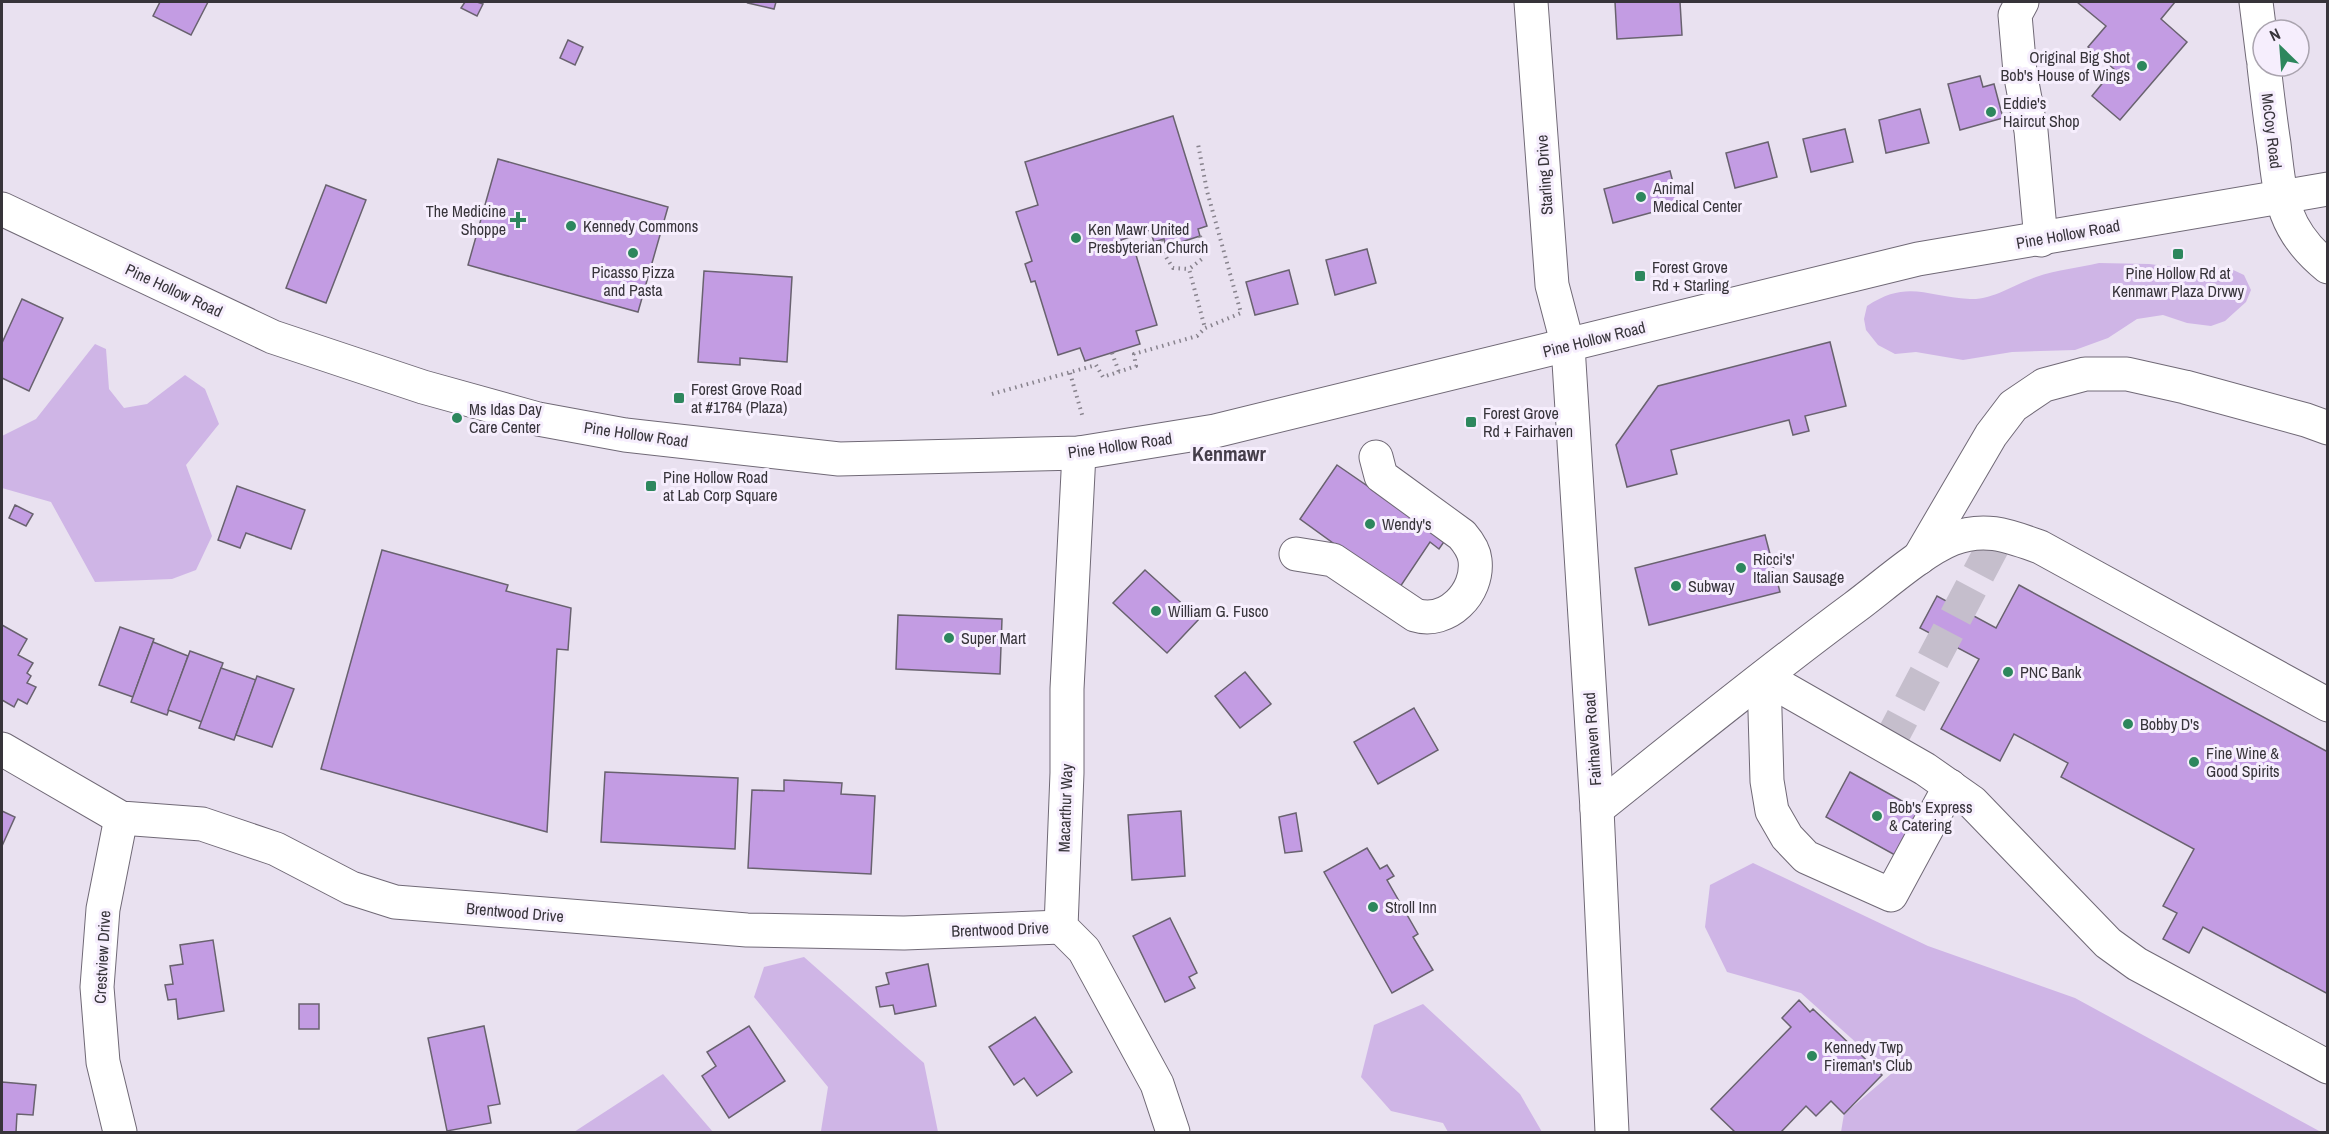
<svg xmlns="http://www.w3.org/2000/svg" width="2329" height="1134" viewBox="0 0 2329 1134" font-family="'Archivo Narrow',sans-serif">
  <rect width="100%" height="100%" fill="#e9e1f0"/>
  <!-- green -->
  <g fill="#cfb5e6">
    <path d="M2099,263L2149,264L2198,270L2229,268L2244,275L2251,290L2246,302L2225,321L2211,326L2187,323L2163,315L2137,319L2108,338L2075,350L2012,352L1963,360L1916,352L1895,354L1878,345L1866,330L1864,319L1867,306C1908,279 1927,297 1970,299C1993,300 2015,284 2036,277C2056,270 2078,268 2099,263Z"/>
    <polygon points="95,344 106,349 109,389 124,408 147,404 185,375 205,389 219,424 186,465 212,536 196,570 172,579 95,582 51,502 2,488 2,436 36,419"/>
    <polygon points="1753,863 1928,946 2075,998 2321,1132 1841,1132 1844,1114 1891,1074 1801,993 1727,972 1705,927 1710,885"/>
    <polygon points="804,957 924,1063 938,1132 819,1132 821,1131 828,1087 754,997 764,967"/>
    <polygon points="1423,1004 1520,1094 1542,1132 1448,1132 1443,1123 1391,1111 1361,1077 1374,1025"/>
    <polygon points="663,1074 713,1132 574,1132"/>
  </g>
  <!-- building -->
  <g fill="#c39ce3" stroke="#69626f" stroke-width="1.5">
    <polygon points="160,2 208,2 191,35 153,16"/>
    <polygon points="465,2 477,2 483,4 477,16 461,8"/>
    <polygon points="749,2 776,2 774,9 748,3"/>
    <polygon points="1615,2 1680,2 1682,35 1617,39"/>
    <polygon points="2077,2 2175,2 2161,19 2187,42 2120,120 2092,96 2114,69 2088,47 2106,26"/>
    <polygon points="568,40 583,47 575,65 560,58"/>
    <polygon points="1980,76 1983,87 1994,84 2003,118 1960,130 1948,84"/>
    <polygon points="1920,109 1929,143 1886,153 1879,120"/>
    <polygon points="1173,116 1207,226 1198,229 1200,236 1166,247 1164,239 1154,242 1150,230 1121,240 1123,248 1133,245 1157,325 1136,331 1140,344 1085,361 1080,348 1058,355 1035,281 1031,282 1025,264 1032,261 1016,212 1038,205 1025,162"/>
    <polygon points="1845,129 1853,162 1811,172 1803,139"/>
    <polygon points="1768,142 1777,177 1735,188 1726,153"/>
    <polygon points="498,159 668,207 638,312 468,265"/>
    <polygon points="1670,171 1679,205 1613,223 1604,189"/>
    <polygon points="326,185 366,200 326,303 286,288"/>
    <polygon points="1367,249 1376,283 1335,295 1326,260"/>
    <polygon points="1289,270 1298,304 1255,315 1246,282"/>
    <polygon points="704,271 792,277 787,362 740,358 740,365 698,362"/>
    <polygon points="22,299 63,318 29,391 2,378 2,343"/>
    <polygon points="1830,342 1846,406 1805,416 1809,431 1793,435 1789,420 1671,450 1677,474 1627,487 1616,445 1658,386"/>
    <polygon points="1337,465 1369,487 1372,483 1448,536 1439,549 1430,542 1398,590 1300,519"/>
    <polygon points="237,486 305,510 291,549 246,533 240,548 218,540"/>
    <polygon points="15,505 33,514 26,526 9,518"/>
    <polygon points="1765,535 1780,592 1649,625 1635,568"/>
    <polygon points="382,550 508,585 506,591 571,608 568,650 557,649 547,832 321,769"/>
    <polygon points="1145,570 1199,619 1167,653 1113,603"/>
    <polygon points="2019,585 2328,752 2328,994 2203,927 2189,953 2163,939 2177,913 2163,906 2194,849 2061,777 2068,763 2014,734 2000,761 1941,729 1979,659 1920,628 1937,596 1996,628"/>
    <polygon points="898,615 1002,619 1000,674 896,669"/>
    <polygon points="2,625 27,639 18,655 33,663 27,673 31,676 27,683 36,687 27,704 18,699 14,707 2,700"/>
    <polygon points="120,627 154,639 133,697 99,685"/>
    <polygon points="153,642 188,656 167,715 131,702"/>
    <polygon points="190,651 223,663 202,722 168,710"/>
    <polygon points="221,668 256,680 234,740 199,728"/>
    <polygon points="1245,672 1271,704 1240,728 1215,696"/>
    <polygon points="257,676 294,689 272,747 236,735"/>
    <polygon points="1414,708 1438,750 1378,784 1354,742"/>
    <polygon points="605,772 738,778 735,849 601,842"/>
    <polygon points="1850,772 1929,816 1904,860 1826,817"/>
    <polygon points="784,780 842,783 841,794 875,796 871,874 748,868 752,790 784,791"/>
    <polygon points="2,811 15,817 2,846"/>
    <polygon points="1181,811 1185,876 1132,880 1128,815"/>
    <polygon points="1296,813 1302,851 1285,853 1279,817"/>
    <polygon points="1367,848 1380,869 1387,865 1394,876 1387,880 1418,934 1413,937 1433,970 1392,993 1324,872"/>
    <polygon points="1170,918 1197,973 1189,977 1195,988 1165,1002 1133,936"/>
    <polygon points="213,940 224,1011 178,1019 176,999 168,1000 165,985 173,984 170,966 183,964 180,945"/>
    <polygon points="928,964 936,1006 895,1014 893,1005 880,1007 876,987 889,984 886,973"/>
    <polygon points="1799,1000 1810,1012 1813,1009 1882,1075 1844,1114 1831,1101 1816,1116 1806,1106 1781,1132 1735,1132 1711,1109 1791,1027 1782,1018"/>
    <rect x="299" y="1004" width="20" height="25"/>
    <polygon points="1035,1017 1072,1072 1037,1096 1024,1078 1014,1085 989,1047"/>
    <polygon points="484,1026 500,1104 488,1106 491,1123 447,1131 428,1038"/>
    <polygon points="749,1026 785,1081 729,1118 702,1076 716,1066 707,1052"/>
    <polygon points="2,1082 36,1085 33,1115 17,1114 16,1132 2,1132"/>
  </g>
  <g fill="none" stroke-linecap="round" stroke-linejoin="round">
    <!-- minor-tunnel -->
    <polyline stroke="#c5becc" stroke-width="33" stroke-dasharray="33 16" stroke-linecap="butt" points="1887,747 2000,533"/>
    <defs>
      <g id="minor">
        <polyline points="1531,2 1552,285 1568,346 1597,809 1612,1132"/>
        <polyline points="2022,2 2015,15 2020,72 2031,131 2041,240"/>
        <polyline points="2256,2 2263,58"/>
        <path d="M2264,66C2267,92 2270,118 2274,144C2280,197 2283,231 2328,267"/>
        <polyline points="2,209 273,337 423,387 538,419 625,435 839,459 1079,453 1215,431 1918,259 2328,189"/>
        <polyline points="1079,453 1067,689 1067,773 1061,927 1084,950 1157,1084 1173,1132"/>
        <path d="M1296,554L1333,560L1415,615C1447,625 1479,593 1475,560C1474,550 1468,542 1462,535L1381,476L1376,457"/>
        <polyline points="1919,558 1991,435 2013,406 2044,385 2085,374 2127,374 2185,387 2306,420 2328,428"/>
        <polyline points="1764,677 1925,769 1972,802 2108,943 2137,964 2328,1067"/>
        <polyline points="1764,677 1767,781 1772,811 1787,837 1806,857 1891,895 1950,786"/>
        <polyline points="2,749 121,818 202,824 276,849 351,888 395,902 747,930 904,933 1061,927"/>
        <path d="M1597,809C1682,741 1767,672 1855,607C1882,587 1922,551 1952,539C1985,526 2009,536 2040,547L2328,705"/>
        <polyline points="120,1132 103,1062 97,987 103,909 121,818"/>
      </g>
    </defs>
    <!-- minor casing -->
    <use href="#minor" stroke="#706976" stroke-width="35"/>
    <!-- path -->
    <g stroke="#88838d" stroke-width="4" stroke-dasharray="1.5 4.5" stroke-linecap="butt">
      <polyline points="1200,236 1203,248 1202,259 1189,269 1205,328"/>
      <polyline points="1162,240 1166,257 1173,268 1189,269"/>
      <polyline points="1112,353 1119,372"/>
      <polyline points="1070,373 1083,418"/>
      <polyline points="992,394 1096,365 1103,377 1136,366 1134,354 1197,336 1205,328 1241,313 1207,191 1198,144"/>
    </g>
    <!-- minor -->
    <use href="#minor" stroke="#fff" stroke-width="33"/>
  </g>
  <!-- markers -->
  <g fill="#2d875d" stroke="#f6eefd" stroke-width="2">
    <circle cx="2142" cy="66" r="6"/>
    <circle cx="1991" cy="112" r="6"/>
    <circle cx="1641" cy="197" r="6"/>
    <path d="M515 211h6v6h6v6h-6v6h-6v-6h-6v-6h6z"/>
    <circle cx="571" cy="226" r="6"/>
    <circle cx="1076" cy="238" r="6"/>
    <circle cx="633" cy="253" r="6"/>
    <rect x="2172" y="248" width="12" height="12" rx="3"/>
    <rect x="1634" y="270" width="12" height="12" rx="3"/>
    <rect x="673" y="392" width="12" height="12" rx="3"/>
    <circle cx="457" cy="418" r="6"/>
    <rect x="1465" y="416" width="12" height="12" rx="3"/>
    <rect x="645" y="480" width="12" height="12" rx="3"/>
    <circle cx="1370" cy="524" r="6"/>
    <circle cx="1741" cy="568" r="6"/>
    <circle cx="1676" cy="586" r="6"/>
    <circle cx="1156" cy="611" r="6"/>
    <circle cx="949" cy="638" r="6"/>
    <circle cx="2008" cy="672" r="6"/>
    <circle cx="2128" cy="724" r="6"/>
    <circle cx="2194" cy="762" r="6"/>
    <circle cx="1877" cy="816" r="6"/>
    <circle cx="1373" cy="907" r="6"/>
    <circle cx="1812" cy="1056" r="6"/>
  </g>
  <g text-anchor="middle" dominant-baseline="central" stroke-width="6" stroke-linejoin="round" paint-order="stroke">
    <!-- poi labels -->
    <g font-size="16" fill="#37343a" stroke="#f6eefd" text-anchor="start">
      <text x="2130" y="57" text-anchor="end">Original Big Shot<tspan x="2130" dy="18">Bob's House of Wings</tspan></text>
      <text x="2003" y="103">Eddie's<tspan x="2003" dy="18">Haircut Shop</tspan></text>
      <text x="1653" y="188">Animal<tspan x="1653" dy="18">Medical Center</tspan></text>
      <text x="506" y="211" text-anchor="end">The Medicine<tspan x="506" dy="18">Shoppe</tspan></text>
      <text x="583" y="226">Kennedy Commons</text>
      <text x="1088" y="229">Ken Mawr United<tspan x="1088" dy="18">Presbyterian Church</tspan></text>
      <text x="1652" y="267">Forest Grove<tspan x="1652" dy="18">Rd + Starling</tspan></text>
      <text x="633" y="272" text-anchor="middle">Picasso Pizza<tspan x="633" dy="18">and Pasta</tspan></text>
      <text x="2178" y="273" text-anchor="middle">Pine Hollow Rd at<tspan x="2178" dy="18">Kenmawr Plaza Drvwy</tspan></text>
      <text x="691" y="389">Forest Grove Road<tspan x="691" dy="18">at #1764 (Plaza)</tspan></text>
      <text x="469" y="409">Ms Idas Day<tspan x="469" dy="18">Care Center</tspan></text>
      <text x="1483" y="413">Forest Grove<tspan x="1483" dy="18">Rd + Fairhaven</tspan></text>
      <text x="663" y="477">Pine Hollow Road<tspan x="663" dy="18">at Lab Corp Square</tspan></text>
      <text x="1382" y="524">Wendy's</text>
      <text x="1753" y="559">Ricci's'<tspan x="1753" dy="18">Italian Sausage</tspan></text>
      <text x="1688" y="586">Subway</text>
      <text x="1168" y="611">William G. Fusco</text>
      <text x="961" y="638">Super Mart</text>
      <text x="2020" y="672">PNC Bank</text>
      <text x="2140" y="724">Bobby D's</text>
      <text x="2206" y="753">Fine Wine &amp;<tspan x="2206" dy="18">Good Spirits</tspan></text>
      <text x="1889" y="807">Bob's Express<tspan x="1889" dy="18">&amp; Catering</tspan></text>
      <text x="1385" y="907">Stroll Inn</text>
      <text x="1824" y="1047">Kennedy Twp<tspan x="1824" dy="18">Fireman's Club</tspan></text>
    </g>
    <!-- street labels -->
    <g font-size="16" fill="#37343a" stroke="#f6eefd">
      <text transform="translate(2272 131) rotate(83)">McCoy Road</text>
      <text transform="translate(1544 175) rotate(-94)">Starling Drive</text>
      <text transform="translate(2068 234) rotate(-10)">Pine Hollow Road</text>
      <text transform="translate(174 290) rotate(25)">Pine Hollow Road</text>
      <text transform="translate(1594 339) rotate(-14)">Pine Hollow Road</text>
      <text transform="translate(636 434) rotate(8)">Pine Hollow Road</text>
      <text transform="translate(1120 445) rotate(-8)">Pine Hollow Road</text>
      <text transform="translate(1592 739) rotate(-94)">Fairhaven Road</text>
      <text transform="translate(1065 808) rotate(-88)">Macarthur Way</text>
      <text transform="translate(515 912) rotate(5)">Brentwood Drive</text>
      <text transform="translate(1000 929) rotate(-2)">Brentwood Drive</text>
      <text transform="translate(102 957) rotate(-87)">Crestview Drive</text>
    </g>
    <!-- quarter labels -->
    <g font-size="20" font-weight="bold" fill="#453e4a" stroke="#f6eefd">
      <text x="1229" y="453">Kenmawr</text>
    </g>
  </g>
  <!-- border -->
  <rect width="2329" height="1134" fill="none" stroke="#37343a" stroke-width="6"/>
  <!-- north arrow -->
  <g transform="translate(2281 48) rotate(335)"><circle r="28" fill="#f6eefd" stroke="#aaa4af" stroke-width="1.5"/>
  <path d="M0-4.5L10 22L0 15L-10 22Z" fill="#2d875d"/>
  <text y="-9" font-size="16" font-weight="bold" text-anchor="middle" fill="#37343a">N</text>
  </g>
</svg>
